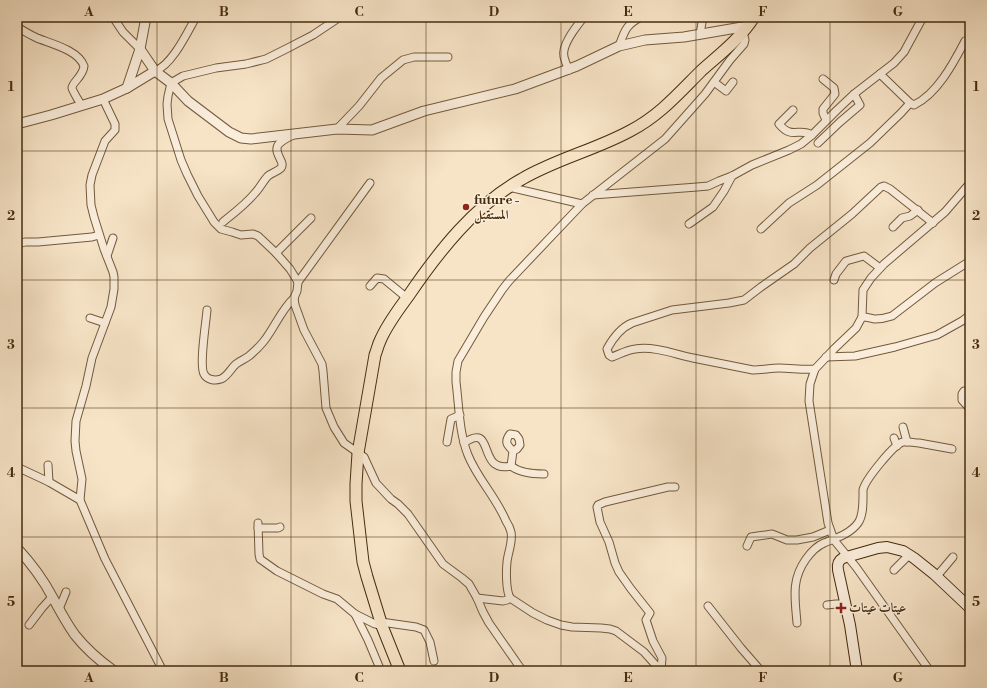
<svg xmlns="http://www.w3.org/2000/svg" width="987" height="688" viewBox="0 0 987 688" font-family="'Libre Bodoni',Amiri,serif">
  <rect width="100%" height="100%" fill="#f7e4c7"/>
  <filter id="stains"><feTurbulence type="fractalNoise" baseFrequency=".005" numOctaves="4"/><feColorMatrix values="0 0 0 0 .2 0 0 0 0 .09 0 0 0 0 .02 0 0 0 .5 -.17"/></filter>
  <radialGradient id="worn" r=".72"><stop offset=".6" stop-color="#630" stop-opacity="0"/><stop offset="1" stop-color="#630" stop-opacity=".3"/></radialGradient>
  <g fill="none" stroke-linecap="round" stroke-linejoin="round">
    <defs>
      <g id="minor">
        <polyline points="113,17 123,32 140,49"/>
        <path d="M17,27C24,31 30,35 37,38C52,44 78,50 84,66C83,77 72,82 72,88C73,92 79,101 81,105"/>
        <polyline points="700,34 703,17"/>
        <path d="M619,46C625,30 626,25 641,17"/>
        <path d="M569,70C567,66 565,61 564,57C561,45 576,27 584,17"/>
        <path d="M155,71C172,65 187,33 196,17"/>
        <path d="M880,74L910,103L914,105C937,94 953,64 965,41"/>
        <polyline points="823,79 834,88 835,94 823,109 823,113 826,120"/>
        <polyline points="714,82 726,91 733,82"/>
        <polyline points="103,99 115,124 115,130 105,141 92,175 90,185 91,205 94,217 104,249 113,272 114,277 114,289 111,307 92,358 86,386 76,421 75,441 76,451 82,479 80,500 91,526 105,559 163,671"/>
        <path d="M793,110L779,124C792,140 799,127 812,135"/>
        <polyline points="337,129 359,106 381,78 403,60 414,57 448,57"/>
        <polyline points="818,143 840,122 860,105 854,94"/>
        <polyline points="370,183 298,282 297,291 294,298 295,305 304,330 322,364 323,371 326,408 334,427 344,443 364,457 376,483 391,499 398,504 408,514 443,564 462,578 469,584 477,598 483,612 489,623 519,666 523,671"/>
        <polyline points="508,187 582,204"/>
        <polyline points="593,195 697,187 708,186 719,181 732,176 752,165 789,150 801,144 812,135 837,110 854,94 894,63 904,52 923,17"/>
        <path d="M223,222C234,213 246,204 255,193C260,188 263,181 268,176C271,173 277,172 281,168C286,162 273,154 278,145C280,142 289,137 293,135"/>
        <polyline points="689,224 713,207 724,191 732,176"/>
        <polyline points="893,227 902,218 910,216 918,210"/>
        <polyline points="761,229 789,203 817,185 870,143 901,113 910,103"/>
        <polyline points="17,244 25,242 38,242 92,237 99,235"/>
        <polyline points="276,253 311,218"/>
        <polyline points="107,256 113,238"/>
        <polyline points="834,280 836,274 846,261 864,256 880,268"/>
        <polyline points="298,282 290,269 276,253 258,236 253,234 241,235 232,232 221,229 214,222 198,196 187,174 181,160 168,119 167,104 168,96 171,83 183,76 216,68 246,64 266,59 288,48 313,35 340,17"/>
        <polyline points="370,286 377,278 384,279 407,298"/>
        <path d="M207,310C206,323 199,365 204,374C207,380 215,381 221,379C228,376 231,368 236,364C240,361 245,359 249,356C255,351 260,346 264,341C275,327 281,310 294,298"/>
        <path d="M862,317C867,317 870,318 875,319C881,319 886,318 892,316L935,283L970,261"/>
        <polyline points="90,318 105,323"/>
        <polyline points="826,357 855,356 895,347 937,335 962,321 970,315"/>
        <path d="M815,369C803,370 791,368 779,368C771,368 762,370 753,370C733,366 713,362 693,358C674,354 655,346 635,349C627,350 620,354 612,357L609,355L607,349C613,338 620,328 632,323L672,310L729,303L744,300L761,287L794,264L810,248L852,214L881,187L884,186L890,189L933,223"/>
        <polyline points="970,391 964,391 962,394 962,400 970,409"/>
        <polyline points="903,427 907,442"/>
        <polyline points="894,438 897,446"/>
        <polyline points="447,442 451,419 460,415"/>
        <path d="M464,443C496,421 476,474 511,466C520,473 533,474 544,474"/>
        <polyline points="48,465 49,482"/>
        <path d="M511,466L513,451L517,449L520,445L519,439L516,435L510,434C504,442 507,445 513,451"/>
        <polyline points="17,467 49,482 80,500"/>
        <polyline points="258,523 259,554 260,559 277,571 323,594 337,599 355,614 375,624 382,626"/>
        <polyline points="258,528 278,528 280,527"/>
        <polyline points="747,546 751,537 772,534 787,540 797,540 813,537 830,530"/>
        <polyline points="894,570 909,555"/>
        <polyline points="937,576 953,557"/>
        <path d="M477,598L503,601L507,600L510,598C506,590 506,572 507,562C508,552 513,542 511,532C510,528 508,524 506,521C496,497 477,478 468,455C459,433 459,405 456,382V372L458,361L484,317L502,290L509,281L582,204L665,139L705,94L730,60L744,44L745,40L743,32"/>
        <polyline points="510,598 533,613 547,620 561,625 572,627 601,628 610,629 616,631 644,652 661,671"/>
        <polyline points="827,605 836,604 845,604"/>
        <polyline points="708,606 741,648 761,671"/>
        <polyline points="59,609 66,592"/>
        <polyline points="355,614 368,640 381,671"/>
        <polyline points="381,622 416,627 424,630 430,642 434,661"/>
        <path d="M797,623C795,598 791,580 806,559C811,552 817,546 824,543C836,538 850,534 858,523C863,516 863,505 863,496C863,494 863,492 863,490C865,480 894,444 903,442C908,441 914,443 919,443C930,445 941,447 952,449"/>
        <polyline points="29,625 42,608 52,597"/>
        <polyline points="661,671 662,658 653,641 646,620 650,613 631,589 619,572 615,563 609,542 600,522 597,507 598,505 605,502 668,487 675,487"/>
        <polyline points="930,671 856,567 834,540 828,523 809,401 810,384 815,369 834,349 856,328 862,317 863,290 871,278 884,264 945,212 970,183"/>
      </g>
      <g id="tertiary">
        <polyline points="140,49 155,71 171,83 188,101 229,132 241,138 251,139 337,129 372,130 424,111 515,89 577,66 619,46 645,40 684,37 748,26"/>
        <polyline points="127,88 140,49 146,17"/>
        <polyline points="17,124 51,115 103,99 127,88 155,71"/>
        <path d="M17,548C31,563 44,581 53,598C60,611 67,624 75,635C86,649 100,661 114,671"/>
      </g>
      <path id="secondary" d="M857,671L850,625L838,570C837,564 838,561 843,558L878,548L887,547L903,551L914,558L934,574L970,608"/>
      <path id="primary" d="M400,671L382,626L367,577L363,562L356,501V484L358,453L375,355C377,350 378,345 380,341C387,324 399,309 409,295C439,251 475,205 522,179C556,159 595,150 630,131C659,116 678,94 701,71C720,54 740,39 754,17"/>
    </defs>
    <!-- minor casing -->
    <use href="#minor" stroke="#725a3b" stroke-width="9"/>
    <!-- tertiary casing -->
    <use href="#tertiary" stroke="#725a3b" stroke-width="11"/>
    <!-- secondary casing -->
    <use href="#secondary" stroke="#462c0c" stroke-width="12"/>
    <!-- primary casing -->
    <use href="#primary" stroke="#462c0c" stroke-width="13"/>
    <!-- minor -->
    <use href="#minor" stroke="#faeddb" stroke-width="7"/>
    <!-- tertiary -->
    <use href="#tertiary" stroke="#faeddb" stroke-width="9"/>
    <!-- secondary -->
    <use href="#secondary" stroke="#faeddb" stroke-width="10"/>
    <!-- primary -->
    <use href="#primary" stroke="#f7e4c7" stroke-width="11"/>
  </g>
  <!-- grid -->
  <path fill="none" stroke="#462c0c" stroke-width="1" stroke-opacity="0.55" d="M157,17V671M291,17V671M426,17V671M561,17V671M696,17V671M830,17V671M17,151H970M17,280H970M17,408H970M17,537H970"/>
  <!-- markers -->
  <g fill="#8f2418" stroke="#faeddb" stroke-width="1.5">
    <circle cx="466" cy="207" r="4"/>
    <path d="M839 602h4v4h4v4h-4v4h-4v-4h-4v-4h4z"/>
  </g>
  <g text-anchor="middle" dominant-baseline="central" stroke-width="3" stroke-linejoin="round" paint-order="stroke">
    <!-- poi labels -->
    <g font-size="13" font-weight="bold" fill="#462c0c" stroke="#faeddb" text-anchor="start">
      <text x="474" y="200">future -<tspan x="474" dy="15">المستقبل</tspan></text>
      <text x="849" y="608">عيتات عيتات</text>
    </g>
  </g>
  <!-- margin -->
  <rect width="987" height="688" fill="none" stroke="#f7e4c7" stroke-width="44"/>
  <rect x="22" y="22" width="943" height="644" fill="none" stroke="#462c0c" stroke-width="1.5"/>
  <g font-size="13" text-anchor="middle" font-weight="bold" fill="#462c0c">
    <text x="89" y="16">A</text>
    <text x="224" y="16">B</text>
    <text x="359" y="16">C</text>
    <text x="494" y="16">D</text>
    <text x="628" y="16">E</text>
    <text x="763" y="16">F</text>
    <text x="898" y="16">G</text>
    <text x="11" y="91">1</text>
    <text x="976" y="91">1</text>
    <text x="11" y="220">2</text>
    <text x="976" y="220">2</text>
    <text x="11" y="349">3</text>
    <text x="976" y="349">3</text>
    <text x="11" y="477">4</text>
    <text x="976" y="477">4</text>
    <text x="11" y="606">5</text>
    <text x="976" y="606">5</text>
    <text x="89" y="682">A</text>
    <text x="224" y="682">B</text>
    <text x="359" y="682">C</text>
    <text x="494" y="682">D</text>
    <text x="628" y="682">E</text>
    <text x="763" y="682">F</text>
    <text x="898" y="682">G</text>
  </g>
  <rect width="100%" height="100%" filter="url(#stains)"/>
  <rect width="100%" height="100%" fill="url(#worn)"/>
</svg>
